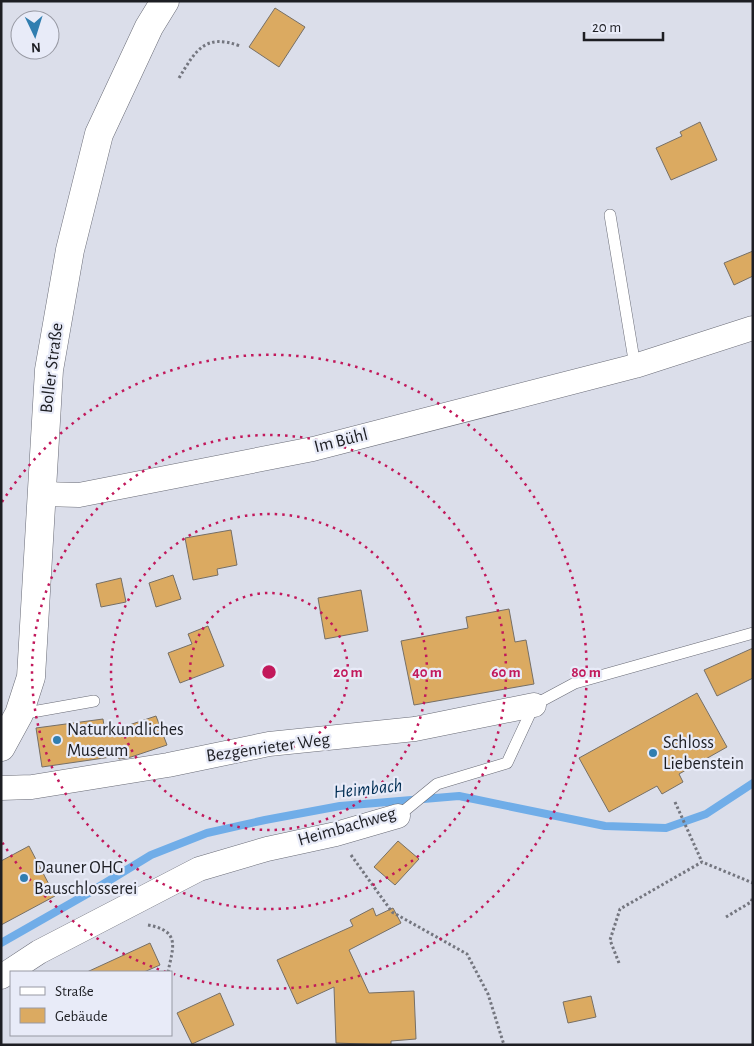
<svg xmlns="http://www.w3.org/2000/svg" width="754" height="1046" viewBox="0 0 754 1046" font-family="'Alegreya Sans',sans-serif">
  <rect width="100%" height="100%" fill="#dbdeea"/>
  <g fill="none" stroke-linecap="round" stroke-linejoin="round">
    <!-- stream -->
    <polyline stroke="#70ade8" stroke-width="8" points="1,943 87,894 151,855 207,833 265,820 340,806 459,796 605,826 666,828 706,814 753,783"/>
  </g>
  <!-- building -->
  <g fill="#dbaa61" stroke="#766f66">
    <polygon points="275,8 305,27 279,67 249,47"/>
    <polygon points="700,122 717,160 671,180 656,148 682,136 680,132"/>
    <polygon points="753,251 753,276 734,285 724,263"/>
    <polygon points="231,530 237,565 217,569 218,575 193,580 185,538"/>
    <polygon points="173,575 181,599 156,607 149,583"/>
    <polygon points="121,578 126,602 101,607 96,584"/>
    <polygon points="361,590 368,631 325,639 318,598"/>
    <polygon points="509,609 515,642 526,640 534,684 414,705 401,641 468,628 466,617"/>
    <polygon points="208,626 224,666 180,683 168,653 192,644 188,634"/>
    <polygon points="753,648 753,678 717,696 704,670"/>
    <polygon points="697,693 727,747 679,774 683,782 662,794 657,786 609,812 579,758"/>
    <polygon points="156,716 167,745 131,757 119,759 118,756 42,767 36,728 103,719 105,733"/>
    <polygon points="398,841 419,859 395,885 374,867"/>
    <polygon points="29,846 55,896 1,925 1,861"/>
    <polygon points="373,908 376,916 393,908 401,923 349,950 369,993 414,991 416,1039 391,1041 391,1045 336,1043 334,987 297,1004 277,960 353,926 350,920"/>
    <polygon points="150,943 160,965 144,972 87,972"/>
    <polygon points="220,993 234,1025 192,1044 177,1013"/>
    <polygon points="591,996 596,1017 568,1023 563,1002"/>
  </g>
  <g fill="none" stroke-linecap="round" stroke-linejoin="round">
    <defs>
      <g id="service">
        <polyline points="610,215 635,366"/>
        <polyline points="21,714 94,701"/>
        <polyline points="398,816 437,784 507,763 534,705 575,683 753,633"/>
      </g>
      <g id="minor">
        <polyline points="42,494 79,495 313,449 635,366 753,328"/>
        <polyline points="1,788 32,787 168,765 269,744 415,729 534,705"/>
        <polyline points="1,977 39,952 199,869 267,849 336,834 398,816"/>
      </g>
      <polyline id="secondary" points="1,747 19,714 31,677 49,370 70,250 99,134 149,27 165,1"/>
    </defs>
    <!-- service casing -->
    <use href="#service" stroke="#696b76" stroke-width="12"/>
    <!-- minor casing -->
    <use href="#minor" stroke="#696b76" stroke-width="25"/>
    <!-- secondary casing -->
    <use href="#secondary" stroke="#696b76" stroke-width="29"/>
    <!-- path -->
    <g stroke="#74767f" stroke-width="3" stroke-dasharray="2.5 2.5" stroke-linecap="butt">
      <path d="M179,78C196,50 205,33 240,46"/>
      <polyline points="675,802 702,862"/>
      <polyline points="351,855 392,912 467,954 488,994 504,1045"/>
      <polyline points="726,917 751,902 753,897"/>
      <path d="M148,925C181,931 173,947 168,972"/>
      <polyline points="619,963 610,940 620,909 702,862 753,883"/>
    </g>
    <!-- service -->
    <use href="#service" stroke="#fff" stroke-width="11"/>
    <!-- minor -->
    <use href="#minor" stroke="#fff" stroke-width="24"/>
    <!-- secondary -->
    <use href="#secondary" stroke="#fff" stroke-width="28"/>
  </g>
  <!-- distance rings -->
  <g fill="none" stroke="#c2185b" stroke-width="2.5" stroke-dasharray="2.5 5">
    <circle cx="269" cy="672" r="79"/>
    <circle cx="269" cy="672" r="158"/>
    <circle cx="269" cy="672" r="237"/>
    <path d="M166 972A317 317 0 0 1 2 842M2 502A317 317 0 1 1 174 974"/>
  </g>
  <!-- markers -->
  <g fill="#317eb0" stroke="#e8ebf8" stroke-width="2">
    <circle cx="57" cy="740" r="5"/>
    <circle cx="653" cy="753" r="5"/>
    <circle cx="24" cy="878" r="5"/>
  </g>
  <g text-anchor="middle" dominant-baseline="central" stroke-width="4.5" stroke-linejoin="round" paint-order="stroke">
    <!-- street labels -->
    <g font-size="18" fill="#1d1e23" stroke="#e8ebf8">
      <text transform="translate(52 368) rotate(-83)">Boller Straße</text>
      <text transform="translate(341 441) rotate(-14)">Im Bühl</text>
      <text transform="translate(268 748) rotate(-8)">Bezgenrieter Weg</text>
      <text transform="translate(347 827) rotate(-16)">Heimbachweg</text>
    </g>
    <!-- poi labels -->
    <g font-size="18" fill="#1d1e23" stroke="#e8ebf8" text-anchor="start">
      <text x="67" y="730">Naturkundliches<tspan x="67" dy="21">Museum</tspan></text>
      <text x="663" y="743">Schloss<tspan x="663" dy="21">Liebenstein</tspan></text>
      <text x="34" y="868">Dauner OHG<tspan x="34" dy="21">Bauschlosserei</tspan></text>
    </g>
    <!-- water labels -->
    <g font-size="19" font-style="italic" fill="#002e54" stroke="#e8ebf8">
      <text transform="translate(368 789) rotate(-6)">Heimbach</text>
    </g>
  </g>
  <circle cx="269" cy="672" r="8" fill="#c2185b" stroke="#e8ebf8" stroke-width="2.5"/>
  <g font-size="15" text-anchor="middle" font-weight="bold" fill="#c2185b" stroke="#e8ebf8" stroke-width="4.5" stroke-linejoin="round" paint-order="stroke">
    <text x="348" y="677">20 m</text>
    <text x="427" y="677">40 m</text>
    <text x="506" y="677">60 m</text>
    <text x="586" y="677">80 m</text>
  </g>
  <!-- border -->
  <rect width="754" height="1046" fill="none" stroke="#1d1e23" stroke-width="5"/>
  <!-- legend -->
  <rect x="10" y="971" width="162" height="65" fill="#e8ebf8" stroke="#9799a3"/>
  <rect x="20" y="987" width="25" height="8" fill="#ffffff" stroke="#9799a3"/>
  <text x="55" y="996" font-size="15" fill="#1d1e23">Straße</text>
  <rect x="20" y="1008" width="25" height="15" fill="#dbaa61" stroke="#9799a3"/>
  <text x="55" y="1021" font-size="15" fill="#1d1e23">Gebäude</text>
  <!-- north arrow -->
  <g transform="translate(35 35) rotate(176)"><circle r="24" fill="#e8ebf8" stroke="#9799a3"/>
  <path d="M0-4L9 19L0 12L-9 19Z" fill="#317eb0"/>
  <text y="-8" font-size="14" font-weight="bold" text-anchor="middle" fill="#1d1e23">N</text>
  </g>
  <!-- scale -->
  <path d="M584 32v8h79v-8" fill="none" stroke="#1d1e23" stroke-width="2.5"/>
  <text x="592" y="32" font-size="15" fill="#1d1e23" stroke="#e8ebf8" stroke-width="4" paint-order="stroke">20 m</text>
</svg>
